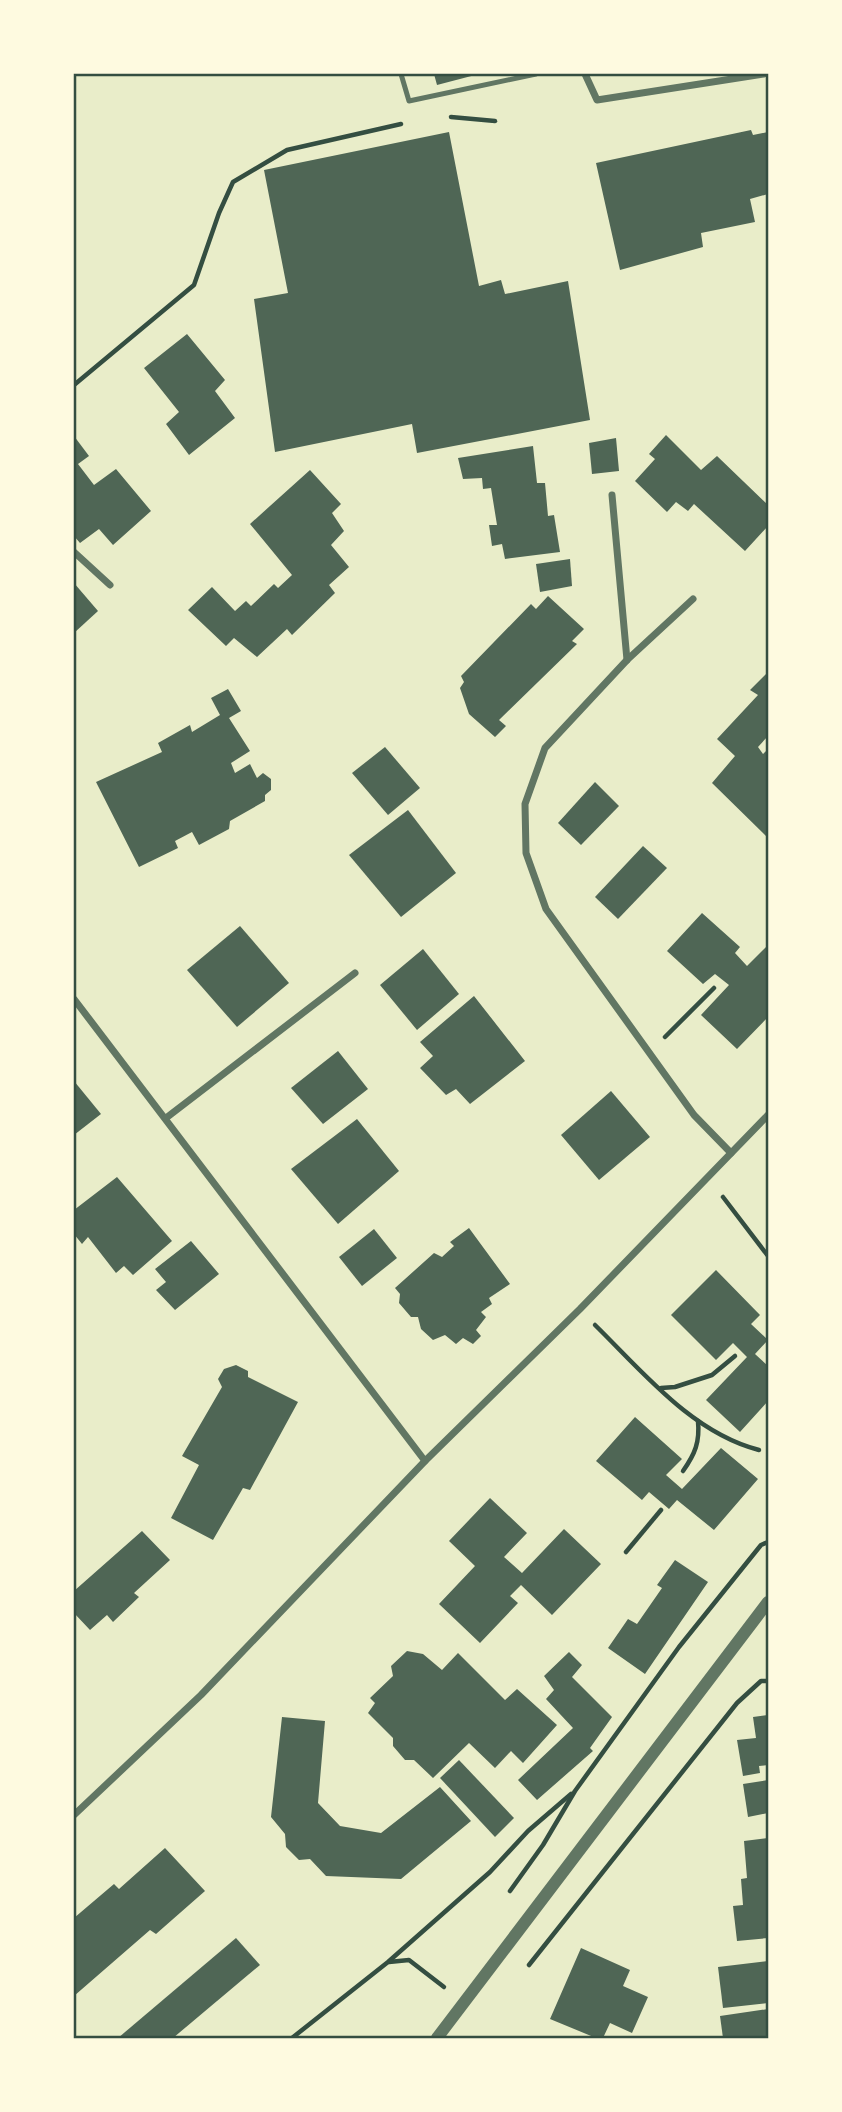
<svg xmlns="http://www.w3.org/2000/svg" width="842" height="2112" viewBox="0 0 842 2112" font-family="Inter,sans-serif">
  <rect width="100%" height="100%" fill="#e9edc9"/>
  <!-- building -->
  <g fill="#4f6655">
    <polygon points="434,74 479,74 437,85"/>
    <polygon points="751,130 753,135 768,132 768,194 750,199 755,222 701,233 703,247 620,270 596,163"/>
    <polygon points="449,132 479,286 501,280 505,294 568,281 590,420 417,453 412,424 275,452 254,299 288,293 264,170"/>
    <polygon points="187,334 225,380 215,391 235,418 189,455 166,424 179,412 144,368"/>
    <polygon points="666,435 701,470 717,456 768,505 768,526 745,551 694,504 688,511 676,502 667,512 635,481 655,459 649,454"/>
    <polygon points="74,436 89,456 78,464 94,485 116,469 151,511 113,545 99,529 80,543 74,536"/>
    <polygon points="616,438 619,471 592,474 589,443"/>
    <polygon points="533,446 537,483 545,483 548,516 554,515 560,552 505,559 502,544 492,546 489,525 497,525 491,488 483,489 482,478 463,479 458,458"/>
    <polygon points="310,470 341,504 332,513 344,531 331,545 349,567 329,585 335,593 292,635 287,629 257,657 234,638 226,646 188,610 212,587 235,611 246,601 251,606 274,584 278,588 292,575 250,524"/>
    <polygon points="570,559 572,586 540,592 536,564"/>
    <polygon points="74,583 98,611 74,633"/>
    <polygon points="548,596 584,629 572,641 577,644 499,720 506,726 495,737 469,714 460,688 464,682 461,676 531,604 536,609"/>
    <polygon points="768,672 768,736 758,747 763,754 768,749 768,838 712,783 735,756 717,739 758,695 750,690"/>
    <polygon points="228,689 241,711 229,718 250,751 231,763 235,773 250,764 257,778 263,773 271,779 271,790 265,795 265,801 230,821 229,829 199,845 192,832 175,841 178,848 139,867 96,782 162,752 158,743 190,725 192,732 220,715 211,698"/>
    <polygon points="385,747 420,788 388,815 352,773"/>
    <polygon points="595,782 619,806 581,845 558,823"/>
    <polygon points="408,810 456,873 401,917 349,855"/>
    <polygon points="643,846 667,868 618,919 595,897"/>
    <polygon points="702,913 740,947 735,953 747,966 768,945 768,1017 737,1049 701,1015 729,985 715,974 703,984 667,951"/>
    <polygon points="240,926 289,983 237,1027 187,970"/>
    <polygon points="423,949 459,994 417,1030 380,985"/>
    <polygon points="474,996 525,1061 470,1104 456,1089 446,1095 420,1068 433,1056 420,1042"/>
    <polygon points="338,1051 368,1089 323,1124 291,1088"/>
    <polygon points="74,1081 101,1114 74,1135"/>
    <polygon points="611,1091 650,1137 599,1180 561,1135"/>
    <polygon points="357,1119 399,1171 338,1224 291,1169"/>
    <polygon points="117,1177 172,1241 133,1275 124,1266 116,1273 88,1237 82,1244 74,1234 74,1210"/>
    <polygon points="469,1228 510,1284 489,1298 492,1304 481,1312 486,1317 476,1330 481,1336 473,1344 463,1338 456,1344 445,1335 433,1340 421,1329 418,1317 411,1317 399,1303 400,1294 395,1288 434,1253 442,1257 454,1246 450,1242"/>
    <polygon points="374,1229 397,1258 362,1286 339,1257"/>
    <polygon points="191,1241 219,1274 175,1310 156,1290 166,1282 155,1269"/>
    <polygon points="716,1270 760,1315 751,1324 768,1340 755,1354 768,1366 768,1401 740,1432 706,1400 747,1357 733,1343 716,1360 671,1315"/>
    <polygon points="236,1365 248,1371 248,1377 298,1402 250,1490 243,1488 213,1540 171,1518 199,1465 182,1456 222,1387 218,1379 224,1369"/>
    <polygon points="635,1417 682,1459 666,1475 682,1489 721,1448 758,1479 714,1530 677,1500 669,1509 649,1492 642,1500 596,1461"/>
    <polygon points="490,1498 527,1533 504,1557 522,1573 564,1529 601,1564 552,1615 521,1585 510,1596 518,1603 480,1643 439,1604 475,1566 449,1541"/>
    <polygon points="142,1531 170,1560 134,1593 139,1597 113,1622 107,1615 90,1630 74,1613 74,1591"/>
    <polygon points="675,1560 708,1582 645,1674 608,1648 628,1619 637,1624 662,1588 657,1585"/>
    <polygon points="407,1651 423,1654 442,1670 458,1653 505,1700 517,1689 557,1725 523,1763 511,1751 495,1768 469,1743 433,1778 414,1760 405,1760 393,1746 393,1738 368,1713 375,1703 370,1698 393,1676 391,1666"/>
    <polygon points="569,1652 582,1665 572,1677 612,1717 590,1748 593,1751 537,1800 518,1780 573,1728 546,1699 554,1690 544,1676"/>
    <polygon points="768,1715 768,1765 759,1766 760,1773 743,1776 737,1740 756,1738 753,1717"/>
    <polygon points="282,1717 325,1721 318,1803 340,1826 381,1833 440,1787 471,1821 401,1879 326,1876 310,1859 299,1860 286,1847 285,1834 271,1817"/>
    <polygon points="459,1760 514,1818 495,1837 440,1778"/>
    <polygon points="768,1780 768,1813 748,1817 743,1784"/>
    <polygon points="768,1838 768,1938 737,1941 733,1906 743,1905 741,1879 747,1878 744,1841"/>
    <polygon points="165,1848 205,1891 156,1934 150,1930 74,1996 74,1918 114,1884 119,1889"/>
    <polygon points="236,1938 260,1965 173,2038 118,2038"/>
    <polygon points="581,1948 630,1970 623,1986 648,1997 632,2033 610,2023 603,2038 596,2038 550,2019"/>
    <polygon points="768,1961 768,2003 723,2008 718,1967"/>
    <polygon points="768,2009 768,2038 723,2038 720,2016"/>
  </g>
  <g fill="none" stroke-linecap="round" stroke-linejoin="round">
    <!-- path -->
    <g stroke="#344e41" stroke-width="4.5">
      <polyline points="451,117 495,121"/>
      <polyline points="74,385 194,285 219,213 233,182 287,150 401,124"/>
      <polyline points="665,1037 714,988"/>
      <polyline points="723,1197 768,1256"/>
      <path d="M595,1325C642,1371 692,1433 759,1450"/>
      <polyline points="661,1388 675,1387 712,1375 735,1356"/>
      <path d="M683,1471C695,1454 700,1442 698,1421"/>
      <polyline points="626,1552 661,1510"/>
      <polyline points="510,1891 543,1845 575,1791 679,1647 761,1545 768,1542"/>
      <polyline points="389,1962 409,1960 444,1987"/>
      <polyline points="529,1965 737,1703 761,1681 768,1681"/>
      <polyline points="292,2038 388,1962 490,1872 528,1831 571,1794"/>
    </g>
    <!-- service -->
    <polyline stroke="#617663" stroke-width="5" points="401,74 409,101 536,74"/>
    <!-- minor -->
    <g stroke="#617663" stroke-width="7">
      <polyline points="585,74 597,100 764,74"/>
      <polyline points="612,495 627,660"/>
      <polyline points="74,552 110,585"/>
      <polyline points="693,599 627,660 545,748 525,804 526,853 546,909 694,1115 731,1153"/>
      <polyline points="74,999 425,1461"/>
      <polyline points="166,1118 355,973"/>
      <polyline points="74,1815 201,1695 425,1461 580,1309 768,1115"/>
    </g>
    <!-- tertiary -->
    <polyline stroke="#617663" stroke-width="12" points="437,2038 768,1602"/>
  </g>
  <!-- border -->
  <rect width="842" height="2112" fill="none" stroke="#fefae0" stroke-width="150"/>
  <rect x="75" y="75" width="692" height="1962" fill="none" stroke="#344e41" stroke-width="2.5"/>
</svg>
